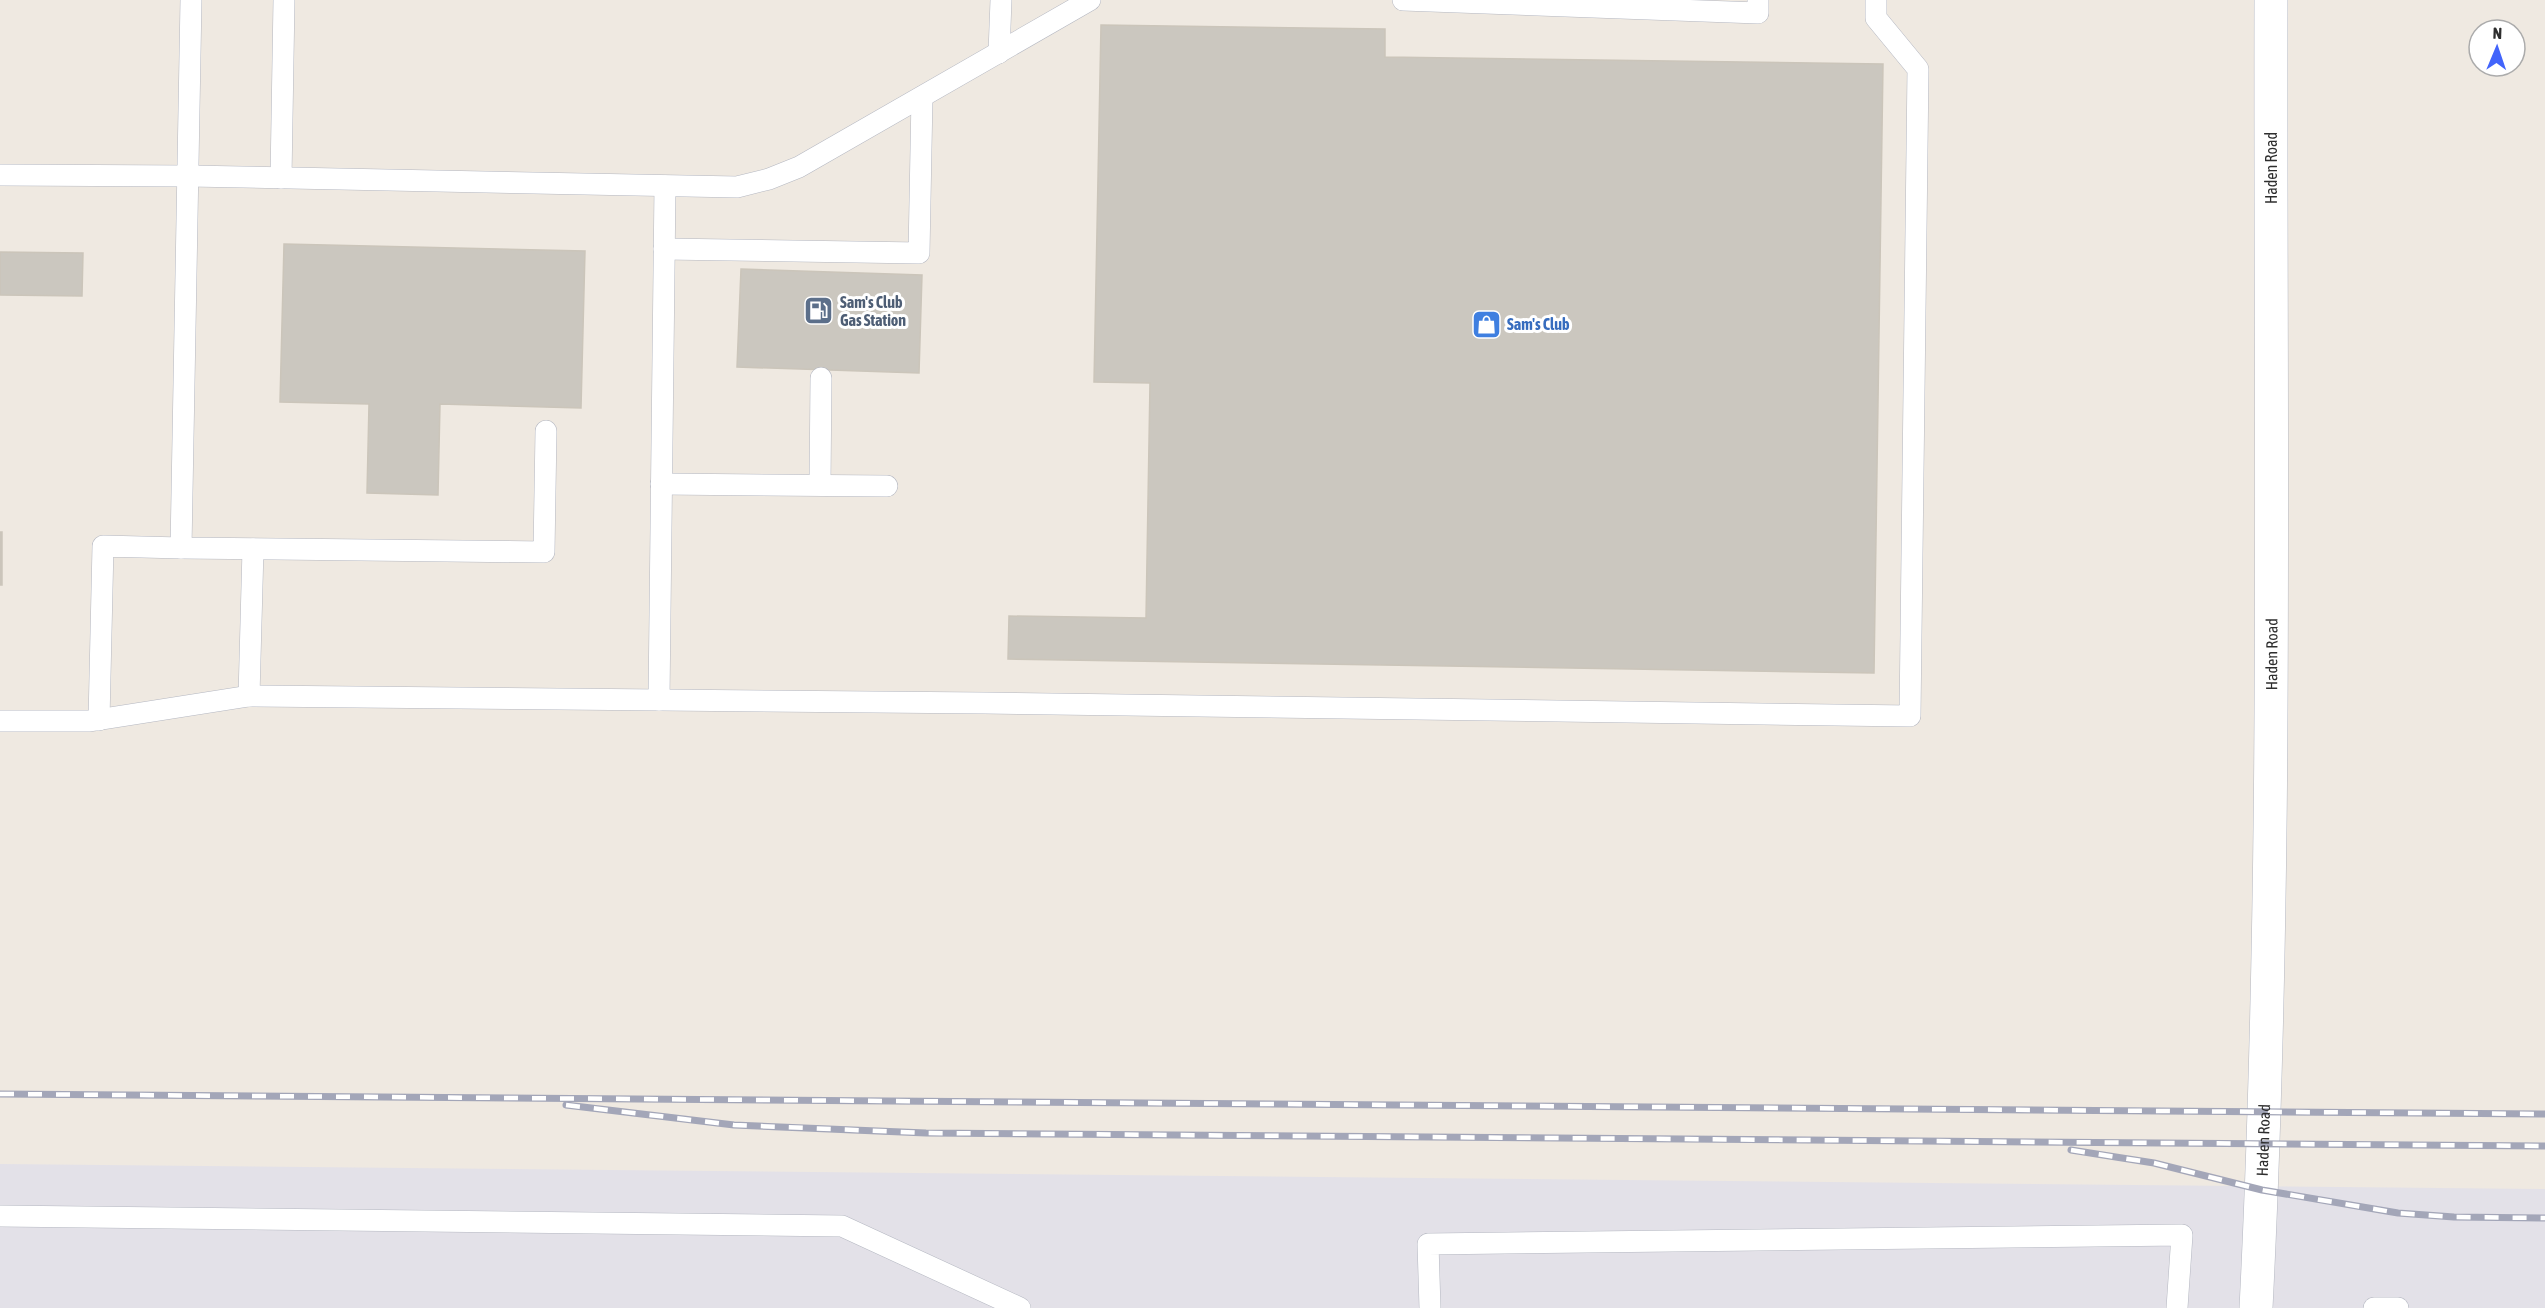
<svg xmlns="http://www.w3.org/2000/svg" width="2545" height="1308" viewBox="0 0 2545 1308" font-family="'Asap Condensed',sans-serif">
  <rect width="100%" height="100%" fill="#efe9e1"/>
  <!-- industrial -->
  <polygon fill="#e3e1e8" points="0,1164 2545,1189 2545,1308 0,1308"/>
  <!-- building -->
  <g fill="#cbc7bf" stroke="#cbc5ba" stroke-width="1.5">
    <polygon points="1101,25 1385,29 1385,57 1883,64 1874,673 1008,659 1009,616 1146,618 1150,383 1094,382"/>
    <polygon points="284,244 585,251 581,408 440,404 438,495 367,493 369,404 280,402"/>
    <polygon points="0,252 83,253 82,296 0,295"/>
    <polygon points="741,269 922,275 919,373 737,367"/>
    <rect x="0" y="532" width="2" height="53"/>
  </g>
  <g fill="none" stroke-linecap="round" stroke-linejoin="round">
    <defs>
      <g id="lane">
        <polyline points="191,0 181,548 544,552 546,431"/>
        <polyline points="1403,0 1758,13 1758,0"/>
        <polyline points="999,53 1001,0"/>
        <polyline points="0,175 189,176 737,187 769,179 799,167 1090,0"/>
        <polyline points="281,178 284,0"/>
        <polyline points="664,249 919,253 922,97"/>
        <polyline points="661,484 887,486"/>
        <polyline points="820,485 821,378"/>
        <polyline points="249,696 253,549"/>
        <polyline points="659,700 665,186"/>
        <polyline points="99,720 103,546 181,548"/>
        <polyline points="0,721 90,721 249,696 984,703 1910,716 1918,69 1876,18 1876,0"/>
        <polyline points="0,1216 842,1226 1020,1308"/>
        <polyline points="1430,1308 1428,1244 2182,1235 2177,1308"/>
        <polyline points="2374,1308 2398,1308"/>
      </g>
      <g id="secondary">
        <path id="s1" d="M2256,1308C2278,873 2270,436 2271,0"/>
      </g>
    </defs>
    <!-- lane casing -->
    <use href="#lane" stroke="#b4b7c1" stroke-width="22"/>
    <!-- secondary casing -->
    <use href="#secondary" stroke="#b4b7c1" stroke-width="34"/>
    <!-- lane -->
    <use href="#lane" stroke="#fff" stroke-width="21"/>
    <!-- secondary -->
    <use href="#secondary" stroke="#fff" stroke-width="33"/>
    <defs>
      <g id="rail">
        <polyline points="0,1094 2545,1114"/>
        <polyline points="566,1105 734,1125 926,1133 2545,1146"/>
        <polyline points="2071,1150 2154,1163 2262,1190 2398,1213 2454,1217 2545,1218"/>
      </g>
    </defs>
    <!-- rail casing -->
    <use href="#rail" stroke="#a3a6b8" stroke-width="7"/>
    <!-- rail -->
    <use href="#rail" stroke="#fff" stroke-width="4.5" stroke-dasharray="14" stroke-linecap="butt"/>
  </g>
  <!-- icons -->
  <defs>
    <symbol id="fuel-square" viewBox="-11 -11 22 22"><rect x="-9" y="-9" width="18" height="18" rx="4" fill="#5c6f8a" stroke="#fff"/><path d="M-5.5-6h7V0h2V4h1.3V-2.5L3-4.5l.8-.8L6-3V5H2.5V1h-1V6h-7ZM-4.2-4.7v3.2H.2V-4.7Z" fill="#fff"/></symbol>
    <symbol id="shop-square" viewBox="-11 -11 22 22"><rect x="-9" y="-9" width="18" height="18" rx="4" fill="#3f7fe0" stroke="#fff"/><path d="M-5-2.5h2.3a2.7 3.5 0 0 1 5.4 0H5L5.5 6h-11ZM-1.5-2.5h3a1.5 2.3 0 0 0-3 0Z" fill="#fff"/></symbol>
  </defs>
  <g fill-rule="evenodd">
    <use href="#fuel-square" x="802" y="294" width="33" height="33"/>
    <use href="#shop-square" x="1470" y="308" width="33" height="33"/>
  </g>
  <g text-anchor="middle" dominant-baseline="central" stroke-width="6" stroke-linejoin="round" paint-order="stroke">
    <!-- street labels -->
    <g font-size="16" fill="#2e2e2e" stroke="#fff">
      <text transform="translate(2271 168) rotate(-90)">Haden Road</text>
      <text stroke="none"><textPath href="#s1" startOffset="654">Haden Road</textPath></text>
      <text stroke="none"><textPath href="#s1" startOffset="168">Haden Road</textPath></text>
    </g>
    <!-- service labels -->
    <g font-size="16" font-weight="bold" fill="#4e5e75" stroke="#fff" text-anchor="start">
      <text x="840" y="302">Sam's Club<tspan x="840" dy="18">Gas Station</tspan></text>
    </g>
    <!-- shop labels -->
    <g font-size="16" font-weight="bold" fill="#366cbe" stroke="#fff" text-anchor="start">
      <text x="1507" y="324">Sam's Club</text>
    </g>
  </g>
  <!-- north arrow -->
  <g transform="translate(2497 48) rotate(2)"><circle r="28" fill="#ffffff" stroke="#ababab" stroke-width="1.5"/>
  <path d="M0-4.5L10 22L0 15L-10 22Z" fill="#4264fb"/>
  <text y="-9" font-size="16" font-weight="bold" text-anchor="middle" fill="#2e2e2e">N</text>
  </g>
</svg>
